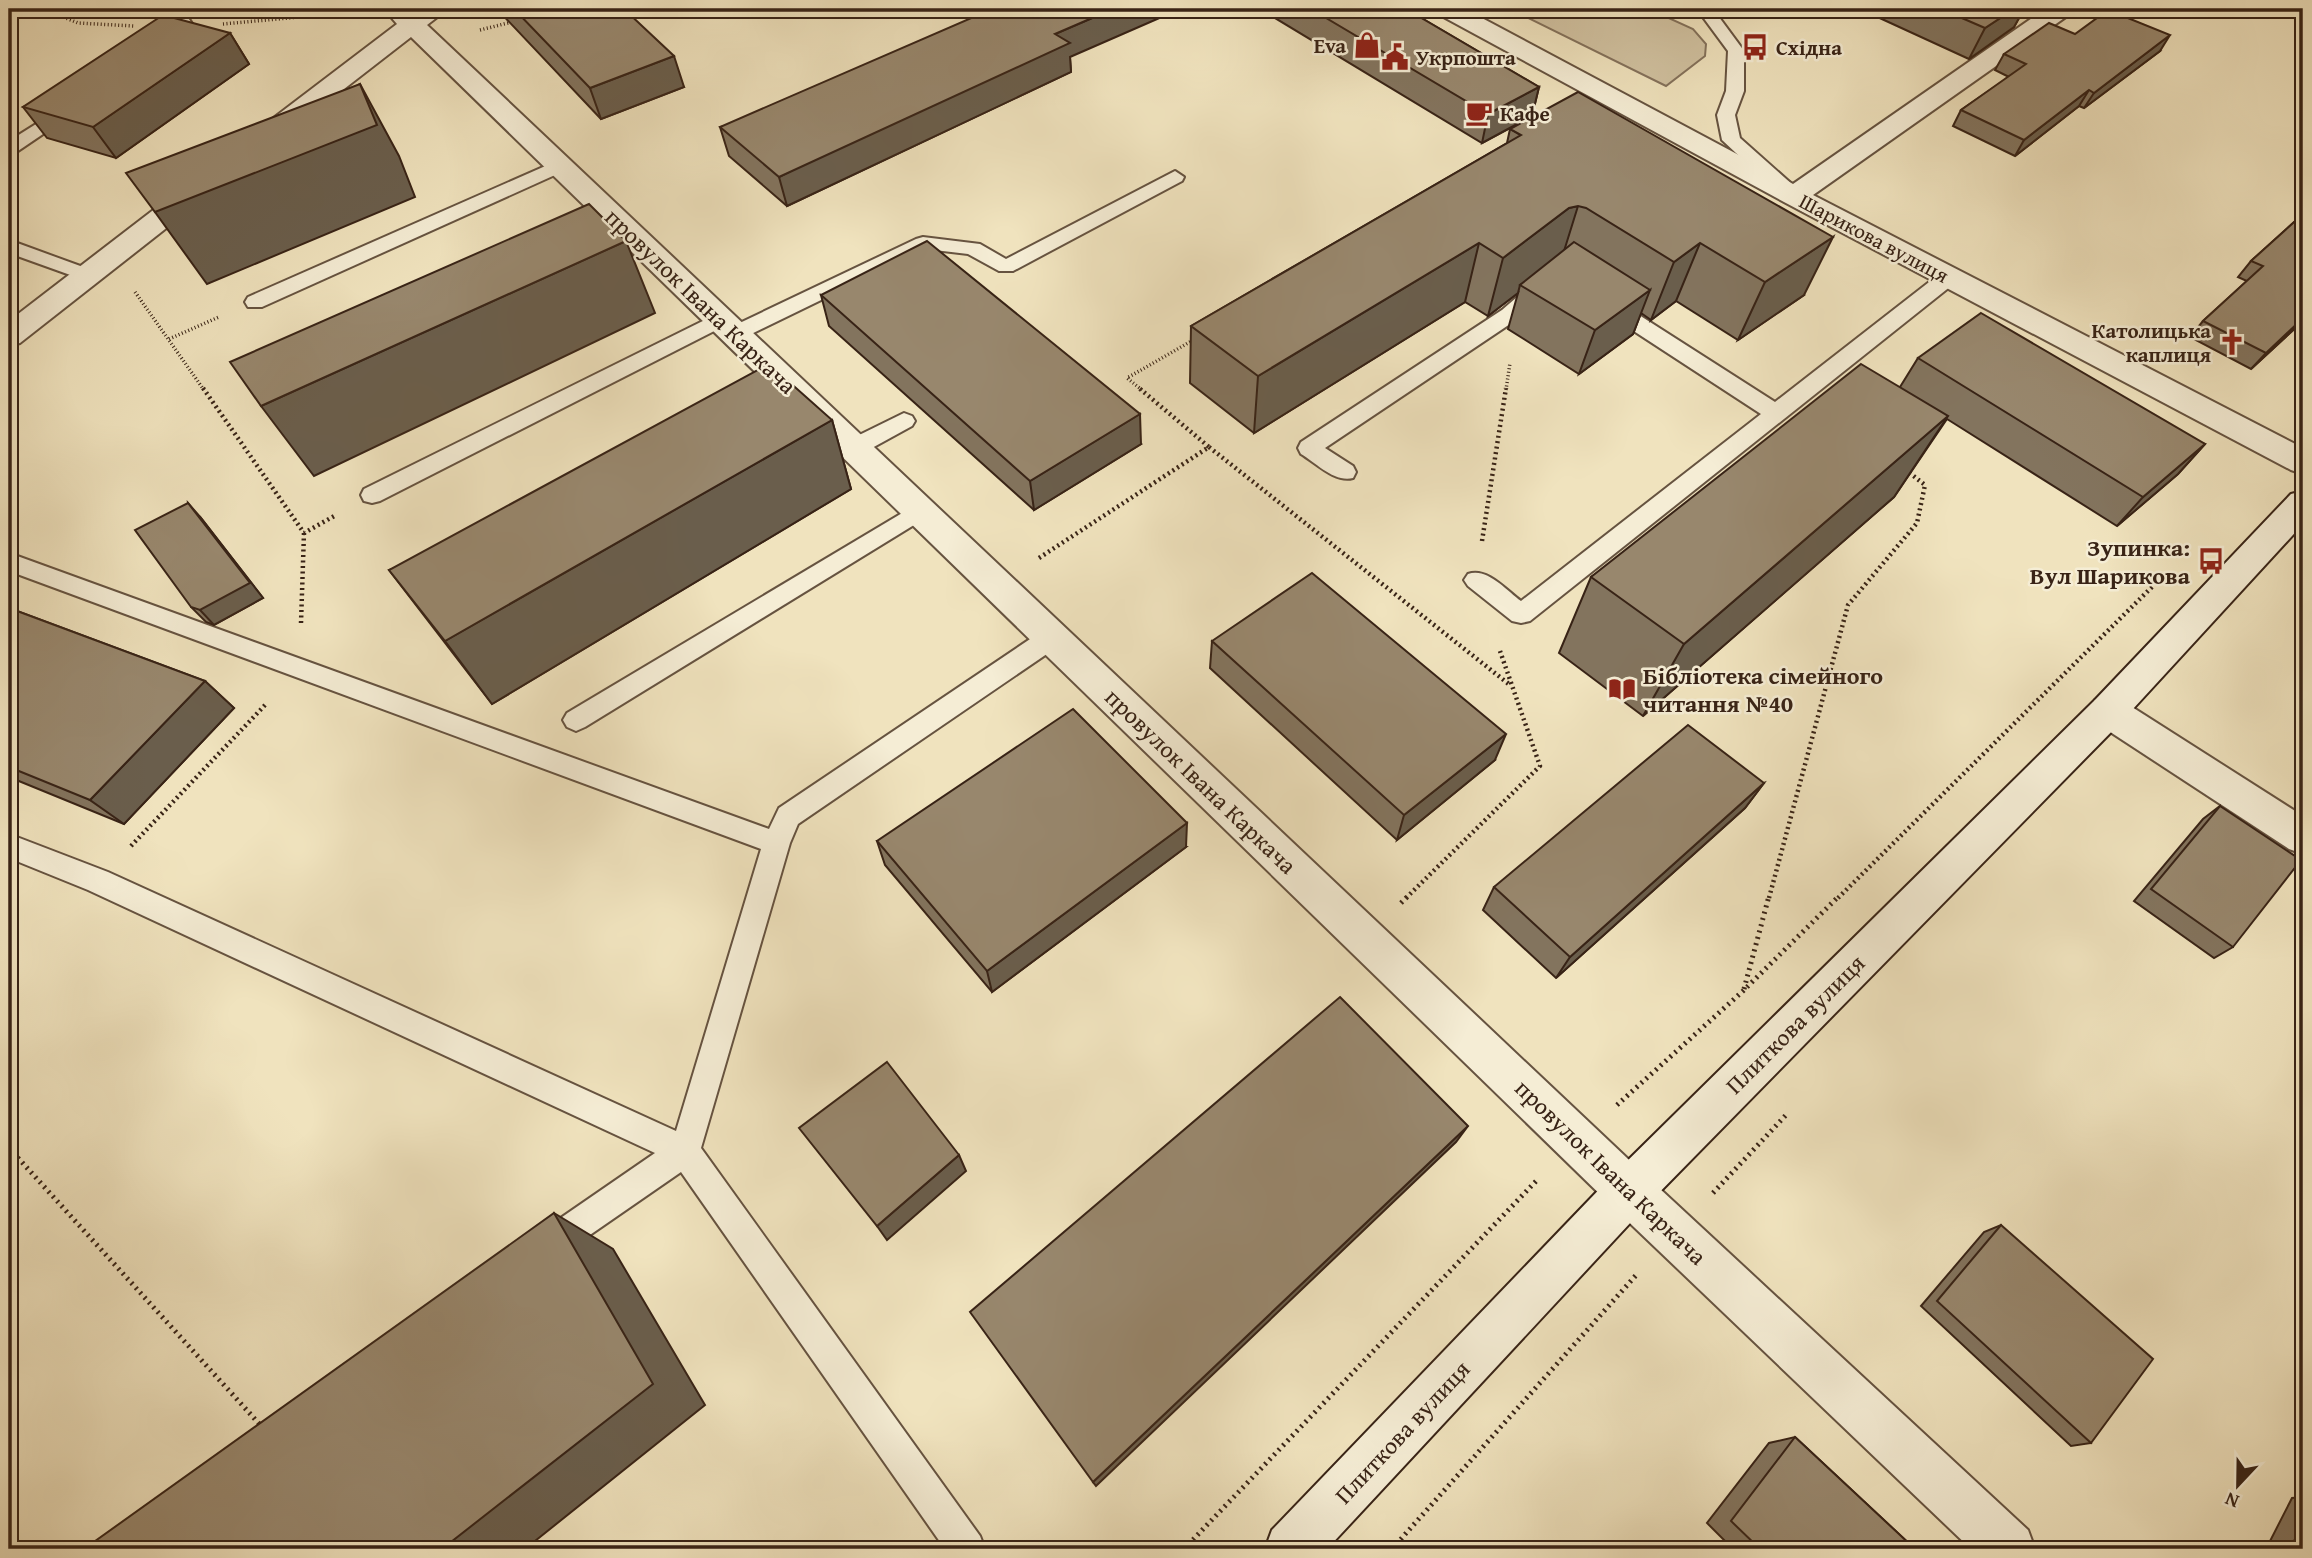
<svg xmlns="http://www.w3.org/2000/svg" width="2312" height="1558" viewBox="0 0 2312 1558" font-family="'Gentium Book Plus',serif">
  <rect width="100%" height="100%" fill="#f0e3be"/>
  <filter id="stains"><feTurbulence type="fractalNoise" baseFrequency=".00286" numOctaves="4"/><feColorMatrix values="0 0 0 0 .2 0 0 0 0 .09 0 0 0 0 .02 0 0 0 .5 -.17"/></filter>
  <radialGradient id="worn" r=".72"><stop offset=".6" stop-color="#630" stop-opacity="0"/><stop offset="1" stop-color="#630" stop-opacity=".3"/></radialGradient>
  <!-- green -->
  <polygon fill="#d1c2a1" stroke="#84725c" stroke-width="2" points="1510,9 1649,9 1693,29 1706,44 1705,56 1666,86"/>
  <g fill="none" stroke-linecap="round" stroke-linejoin="round">
    <defs>
      <g id="lane">
        <polygon points="166,9 182,9 195,28 167,47 159,42 178,27"/>
        <polygon points="1697,9 1713,9 1744,51 1744,91 1735,115 1740,138 1794,186 1796,190 1794,194 1780,194 1722,140 1717,115 1726,91 1728,51"/>
        <polygon points="68,104 74,105 77,109 74,113 15,153 9,154 9,141"/>
        <polygon points="559,160 568,166 566,170 262,307 248,307 245,302 248,297"/>
        <polygon points="1175,171 1184,177 1182,181 1013,271 999,271 968,254 926,249 741,339 727,339 724,334 727,329 916,239 923,237 980,244 1006,259"/>
        <polygon points="9,240 94,271 97,275 94,279 87,281 9,253"/>
        <path d="M1949,271L1956,272L1959,277L1956,282L1530,621L1521,623L1512,621L1468,586L1464,580L1468,574C1487,567 1506,590 1521,601L1761,414L1600,309L1597,304L1600,299H1614L1775,402L1942,272Z"/>
        <path d="M1538,284L1545,285L1548,290L1516,320L1325,448L1353,466L1356,472L1353,478C1335,483 1316,463 1301,454L1298,448L1301,442L1502,310L1531,285Z"/>
        <polygon points="719,313 726,315 729,320 726,325 380,501 372,503 364,501 361,495 364,489"/>
        <polygon points="904,413 912,416 915,421 912,426 861,454 853,456 845,454 842,448 845,442"/>
        <polygon points="919,503 927,505 930,511 927,517 585,727 576,731 567,727 563,720 567,713"/>
        <polygon points="9,553 769,829 779,808 1042,631 1051,628 1060,631 1063,638 1060,645 798,824 790,843 701,1148 980,1536 985,1549 945,1549 681,1172 558,1257 547,1262 536,1257 531,1246 536,1235 655,1153 88,890 9,858 9,834 108,872 676,1131 761,849 9,571"/>
      </g>
      <g id="street">
        <polygon points="384,9 410,9 413,12 417,9 442,9 440,15 427,25 1645,1175 2028,1530 2035,1549 1971,1549 1613,1207 411,37 277,141 268,143 259,141 255,135 259,129 397,24"/>
        <polygon points="1435,9 1465,9 1793,184 2045,9 2073,9 2070,14 1813,195 2303,448 2303,474 2291,470 1784,202 1438,14"/>
        <polygon points="201,179 211,181 215,187 211,193 20,343 9,346 9,321 191,181"/>
        <polygon points="2108,696 2121,700 2303,816 2303,854 2289,849 2095,722 2089,711 2095,700"/>
      </g>
      <polygon id="secondary" points="2303,491 2303,524 2121,722 1645,1207 1327,1549 1265,1549 1272,1530 1613,1175 2095,700 2291,494"/>
    </defs>
    <!-- lane casing -->
    <use href="#lane" stroke="#665340" stroke-width="4"/>
    <!-- street casing -->
    <use href="#street" stroke="#665340" stroke-width="4"/>
    <!-- secondary casing -->
    <use href="#secondary" stroke="#382316" stroke-width="4"/>
    <!-- path-far2 -->
    <g stroke="#382316" stroke-width="3.5" stroke-dasharray="1 2.5" stroke-linecap="butt">
      <polyline points="44,9 78,23 134,26"/>
      <polyline points="223,24 354,12"/>
      <polyline points="480,30 516,21"/>
      <polyline points="135,292 204,390"/>
      <polyline points="169,339 219,317"/>
      <polyline points="1142,390 1127,378 1195,339"/>
      <polyline points="1506,390 1510,363"/>
    </g>
    <!-- path-far1 -->
    <g stroke="#382316" stroke-width="4.5" stroke-dasharray="2 3.5" stroke-linecap="butt">
      <polyline points="203,388 304,533 336,515"/>
      <polyline points="1209,447 1510,685"/>
      <polyline points="1482,541 1506,388"/>
      <polyline points="1039,558 1209,447 1139,388"/>
      <polyline points="301,623 304,533"/>
      <polyline points="131,846 267,703"/>
      <polyline points="1406,898 1540,766 1500,651"/>
      <polyline points="1769,898 1848,605 1917,523 1925,485 1906,470"/>
      <polyline points="1838,898 2156,583"/>
    </g>
    <!-- path -->
    <g stroke="#382316" stroke-width="5" stroke-dasharray="2 4.5" stroke-linecap="butt">
      <polyline points="1401,903 1408,896"/>
      <polyline points="1744,989 1769,896"/>
      <polyline points="1617,1105 1743,991 1839,896"/>
      <polyline points="9,1148 263,1428"/>
      <polyline points="1713,1193 1786,1115"/>
      <polyline points="1184,1549 1539,1178"/>
      <polyline points="1392,1549 1638,1273"/>
    </g>
    <!-- lane -->
    <use href="#lane" fill="#f5edd5" fill-rule="evenodd"/>
    <!-- street -->
    <use href="#street" fill="#f5edd5" fill-rule="evenodd"/>
    <!-- secondary -->
    <use href="#secondary" fill="#f5edd5" fill-rule="evenodd"/>
  </g>
  <!-- wall -->
  <g fill="#83745e" stroke="#382316" stroke-width="2">
    <polygon points="497,9 624,9 684,87 601,119"/>
    <polygon points="1260,9 1406,9 1539,87 1532,116 1482,143"/>
    <polygon points="1860,9 2024,9 2014,27 1969,59"/>
    <polygon points="230,33 249,64 116,158 47,138 23,107"/>
    <polygon points="2075,34 2160,51 2084,108 2079,106 2015,156 1953,126 1961,110 2009,77 1995,70 2004,54"/>
    <polygon points="1070,57 1071,72 787,206 729,156 720,127"/>
    <polygon points="1510,129 1804,295 1738,340 1676,301 1651,320 1641,313 1633,334 1579,374 1508,329 1518,293 1488,316 1465,302 1254,433 1190,383 1191,326 1507,143"/>
    <polygon points="2303,214 2303,321 2251,369 2190,337 2203,321 2247,281 2238,277 2251,261"/>
    <polygon points="821,295 1141,444 1034,510 829,326"/>
    <polygon points="1918,358 2205,444 2178,474 2117,526 1947,419 1894,497 1643,716 1559,653 1591,577 1900,387"/>
    <polygon points="832,420 851,489 492,704 389,570"/>
    <polygon points="201,518 263,598 214,625 206,622 191,607"/>
    <polygon points="9,608 205,681 234,708 124,824 9,777"/>
    <polygon points="1212,641 1495,760 1397,840 1210,668"/>
    <polygon points="1764,783 1745,808 1556,978 1483,910 1494,887"/>
    <polygon points="2220,806 2233,947 2214,958 2134,901 2203,819"/>
    <polygon points="877,841 1186,847 992,992 885,865"/>
    <polygon points="2001,1225 2091,1443 2071,1446 1921,1306 1984,1232"/>
    <polygon points="1795,1437 1915,1549 1733,1549 1707,1523 1769,1443"/>
    <polygon points="2303,1497 2303,1549 2266,1549 2292,1498"/>
  </g>
  <!-- shaded-wall -->
  <g fill="#6a5e4c" stroke="#382316" stroke-width="2">
    <polygon points="1113,9 1180,9 1070,57 1071,72 787,206 779,177 1055,34"/>
    <polygon points="2014,9 2024,9 2014,27 1969,59 1985,28"/>
    <polygon points="230,33 249,64 116,158 93,127"/>
    <polygon points="2170,35 2160,51 2084,108 2094,93"/>
    <polygon points="674,56 684,87 601,119 590,88"/>
    <polygon points="360,84 399,156 415,197 207,284 155,212"/>
    <polygon points="1539,87 1532,116 1482,143 1488,114"/>
    <polygon points="2089,90 2079,106 2015,156 2024,140"/>
    <polygon points="1578,206 1560,264 1520,285 1518,293 1488,316 1503,258 1569,208"/>
    <polygon points="1833,237 1804,295 1738,340 1765,282"/>
    <polygon points="626,241 655,313 314,476 261,406"/>
    <polygon points="1479,243 1465,302 1254,433 1258,376"/>
    <polygon points="1700,243 1676,301 1651,320 1674,262"/>
    <polygon points="1650,290 1633,334 1579,374 1595,330"/>
    <polygon points="2303,318 2303,321 2251,369 2266,353"/>
    <polygon points="1140,414 1141,444 1034,510 1030,481"/>
    <polygon points="1948,416 1894,497 1643,716 1684,644"/>
    <polygon points="832,420 851,489 492,704 445,641"/>
    <polygon points="2205,444 2178,474 2117,526 2143,497"/>
    <polygon points="188,503 201,518 263,598 214,625 200,610"/>
    <polygon points="205,681 234,708 124,824 90,800"/>
    <polygon points="1506,734 1495,760 1397,840 1404,815"/>
    <polygon points="1764,783 1745,808 1556,978 1570,957"/>
    <polygon points="1187,823 1186,847 992,992 987,971"/>
    <polygon points="1468,1126 1456,1142 1096,1486 1093,1482"/>
    <polygon points="959,1155 966,1171 887,1240 877,1226"/>
    <polygon points="554,1213 613,1249 705,1405 525,1549 442,1549"/>
  </g>
  <!-- building -->
  <g fill="#98876d" stroke="#382316" stroke-width="2">
    <polygon points="514,9 624,9 674,56 590,88"/>
    <polygon points="992,9 1113,9 1055,34 1070,43 779,177 720,127"/>
    <polygon points="1311,9 1406,9 1539,87 1488,114"/>
    <polygon points="1941,9 2014,9 1985,28"/>
    <polygon points="2108,10 2170,35 2094,93 2089,90 2024,140 1961,110 2026,64 2004,54 2049,23 2075,34"/>
    <polygon points="163,15 230,33 93,127 23,107"/>
    <polygon points="360,84 377,125 155,212 126,173"/>
    <polygon points="1578,92 1833,237 1765,282 1700,243 1674,262 1586,208 1578,206 1569,208 1503,258 1479,243 1258,376 1191,326 1521,135 1510,129"/>
    <polygon points="589,204 626,241 261,406 230,362"/>
    <polygon points="2303,214 2303,318 2266,353 2203,321 2263,266 2251,261"/>
    <polygon points="927,241 1140,414 1030,481 821,295"/>
    <polygon points="1574,242 1650,290 1595,330 1520,285"/>
    <polygon points="1981,313 2205,444 2143,497 1918,358"/>
    <polygon points="769,364 832,420 445,641 389,570"/>
    <polygon points="1861,364 1948,416 1684,644 1591,577"/>
    <polygon points="188,503 250,583 200,610 191,607 135,530"/>
    <polygon points="1312,573 1506,734 1404,815 1212,641"/>
    <polygon points="9,608 205,681 90,800 9,767"/>
    <polygon points="1073,709 1187,823 987,971 877,841"/>
    <polygon points="1688,725 1764,783 1570,957 1494,887"/>
    <polygon points="2220,806 2301,860 2233,947 2151,889"/>
    <polygon points="1340,997 1468,1126 1093,1482 970,1312"/>
    <polygon points="887,1062 959,1155 877,1226 799,1128"/>
    <polygon points="554,1213 653,1384 442,1549 84,1549"/>
    <polygon points="2001,1225 2153,1359 2091,1443 1937,1301"/>
    <polygon points="1795,1437 1915,1549 1760,1549 1731,1521"/>
    <polygon points="2303,1523 2303,1549 2290,1549"/>
  </g>
  <!-- icons -->
  <defs>
    <symbol id="shop-bare" viewBox="-9 -9 18 18"><path d="M-5-2.5h2.3a2.7 3.5 0 0 1 5.4 0H5L5.5 6h-11ZM-1.5-2.5h3a1.5 2.3 0 0 0-3 0Z" fill="#8f2418" stroke="#f5edd5" stroke-width="2.5" paint-order="stroke"/></symbol>
    <symbol id="bus-bare" viewBox="-9 -9 18 18"><path d="M-5-6H5V4H4V6H2V4H-2V6H-4V4H-5ZM-3.5-4V0h7V-4ZM-3.5 1.2v1.5H-2V1.2ZM2 1.2v1.5H3.5V1.2Z" fill="#8f2418" stroke="#f5edd5" stroke-width="2.5" paint-order="stroke"/></symbol>
    <symbol id="civic-bare" viewBox="-9 -9 18 18"><path d="M-.6-6.5H3V-4.5H.6V-3L4-1V1h2V6H-6V1h2V-1L-.6-3ZM-1.2 2.5V6h2.4V2.5Z" fill="#8f2418" stroke="#f5edd5" stroke-width="2.5" paint-order="stroke"/></symbol>
    <symbol id="cafe-bare" viewBox="-9 -9 18 18"><path d="M-5.5-4.5H6V0H3Q3 3.5 0 3.5H-2.5Q-5.5 3.5-5.5 0ZM3-3.2v2h1.7v-2ZM-6 4.5H4V6H-6Z" fill="#8f2418" stroke="#f5edd5" stroke-width="2.5" paint-order="stroke"/></symbol>
    <symbol id="church-bare" viewBox="-9 -9 18 18"><path d="M-1.2-6h2.4v3.5h3.3v2.4h-3.3V6h-2.4V-.1h-3.3v-2.4h3.3Z" fill="#8f2418" stroke="#f5edd5" stroke-width="2.5" paint-order="stroke"/></symbol>
    <symbol id="library-bare" viewBox="-9 -9 18 18"><path d="M-6-4Q-3-5.5-.7-3.5V5Q-3 3-6 4ZM6-4Q3-5.5 .7-3.5V5Q3 3 6 4Z" fill="#8f2418" stroke="#f5edd5" stroke-width="2.5" paint-order="stroke"/></symbol>
  </defs>
  <g fill-rule="evenodd">
    <use href="#shop-bare" x="1348" y="26" width="38" height="38"/>
    <use href="#bus-bare" x="1736" y="28" width="38" height="38"/>
    <use href="#civic-bare" x="1376" y="38" width="38" height="38"/>
    <use href="#cafe-bare" x="1460" y="94" width="38" height="38"/>
    <use href="#church-bare" x="2213" y="323" width="38" height="38"/>
    <use href="#bus-bare" x="2192" y="542" width="38" height="38"/>
    <use href="#library-bare" x="1603" y="670" width="38" height="38"/>
  </g>
  <g text-anchor="middle" dominant-baseline="central" stroke-width="5" stroke-linejoin="round" paint-order="stroke">
    <!-- far-poi labels -->
    <g font-size="21" font-weight="bold" fill="#382316" stroke="#f5edd5" text-anchor="start">
      <text x="1346" y="45" text-anchor="end">Eva</text>
      <text x="1776" y="47">Східна</text>
      <text x="1416" y="57">Укрпошта</text>
      <text x="1500" y="113">Кафе</text>
      <text x="2211" y="330" text-anchor="end">Католицька<tspan x="2211" dy="24">каплиця</tspan></text>
    </g>
    <!-- far-street labels -->
    <g font-size="21" fill="#382316" stroke="#f5edd5">
      <text transform="translate(1874 238) rotate(28)">Шарикова вулиця</text>
    </g>
    <!-- street labels -->
    <g font-size="24" fill="#382316" stroke="#f5edd5">
      <text transform="translate(701 301) rotate(44)">провулок Івана Каркача</text>
      <text transform="translate(1201 781) rotate(44)">провулок Івана Каркача</text>
      <text transform="translate(1795 1024) rotate(-45)">Плиткова вулиця</text>
      <text transform="translate(1611 1172) rotate(44)">провулок Івана Каркача</text>
      <text transform="translate(1402 1432) rotate(-47)">Плиткова вулиця</text>
    </g>
    <!-- poi labels -->
    <g font-size="24" font-weight="bold" fill="#382316" stroke="#f5edd5" text-anchor="end">
      <text x="2190" y="547">Зупинка:<tspan x="2190" dy="28">Вул Шарикова</tspan></text>
      <text x="1643" y="675" text-anchor="start">Бібліотека сімейного<tspan x="1643" dy="28">читання №40</tspan></text>
    </g>
  </g>
  <!-- margin -->
  <rect width="2312" height="1558" fill="none" stroke="#f0e3be" stroke-width="35"/>
  <rect x="10" y="10" width="2291" height="1537" fill="none" stroke="#382316" stroke-width="3.5"/>
  <rect x="18" y="18" width="2277" height="1523" fill="none" stroke="#382316" stroke-width="2"/>
  <!-- north arrow -->
  <g transform="translate(2238 1485) rotate(202)" stroke="#f5edd5" stroke-width="5" paint-order="stroke">
  <path d="M0-5L12 26L0 18L-12 26Z" fill="#382316"/>
  <text y="-10" font-size="19" font-weight="bold" text-anchor="middle" fill="#382316">N</text>
  </g>
  <rect width="100%" height="100%" filter="url(#stains)"/>
  <rect width="100%" height="100%" fill="url(#worn)"/>
</svg>
